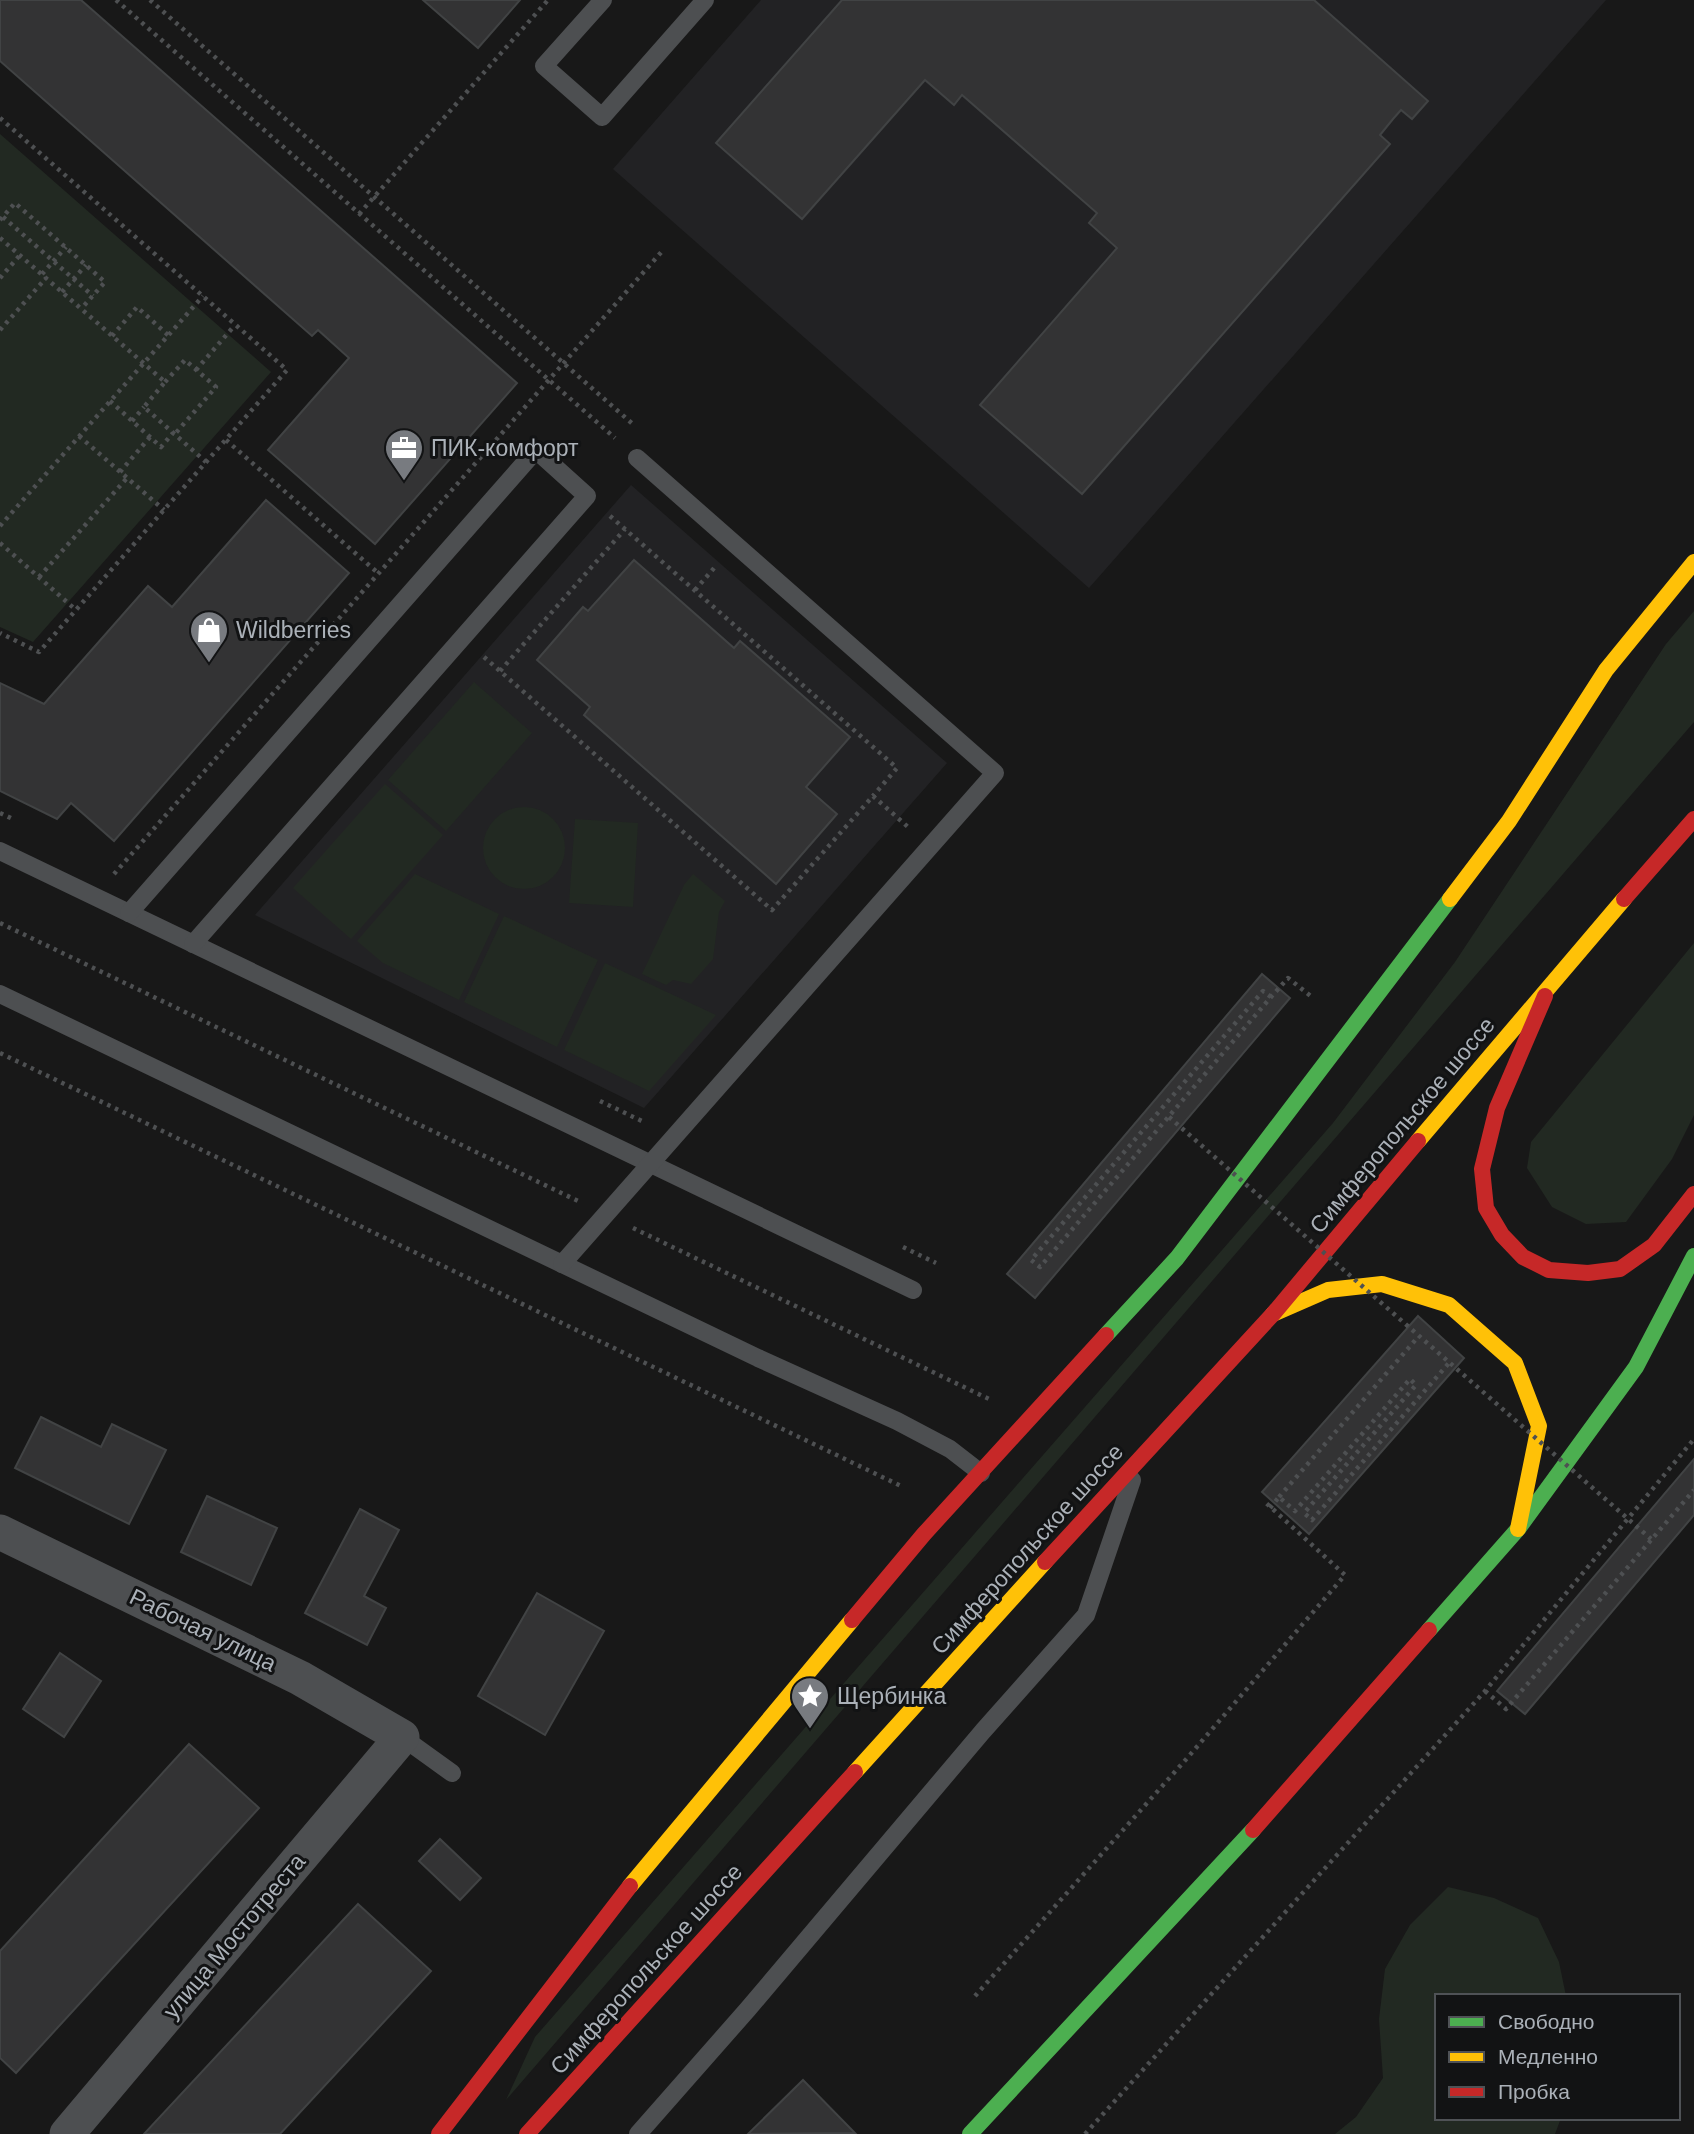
<svg xmlns="http://www.w3.org/2000/svg" width="1694" height="2134" viewBox="0 0 1694 2134" font-family="Arial,sans-serif">
  <rect width="100%" height="100%" fill="#181818"/>
  <!-- built -->
  <g fill="#222224">
    <polygon points="761,0 1606,0 1089,588 613,169"/>
    <polygon points="631,485 947,763 644,1108 255,915"/>
  </g>
  <!-- green -->
  <g fill="#222922">
    <polygon points="0,134 271,372 33,642 0,627"/>
    <polygon points="1694,611 1694,722 506,2100 535,2037 1333,1123 1455,962 1666,644"/>
    <polygon points="474,682 532,733 446,831 388,780"/>
    <polygon points="385,784 443,835 351,939 293,888"/>
    <circle cx="524" cy="848" r="41"/>
    <polygon points="575,819 638,823 633,907 569,903"/>
    <polygon points="415,874 499,914 459,1000 383,963 357,941"/>
    <polygon points="693,874 725,901 719,912 713,959 691,984 673,980 666,985 642,974 684,885"/>
    <polygon points="504,916 598,960 557,1047 464,1002"/>
    <polygon points="1694,943 1694,1115 1672,1159 1626,1222 1586,1224 1552,1207 1527,1168 1531,1142"/>
    <polygon points="605,963 716,1015 649,1091 564,1050"/>
    <polygon points="1448,1887 1494,1898 1538,1918 1559,1962 1566,1996 1437,1996 1437,2118 1561,2118 1555,2134 1335,2134 1356,2117 1383,2078 1379,2019 1385,1969 1410,1925"/>
  </g>
  <!-- building -->
  <g fill="#333334" stroke="#414344" stroke-width="2">
    <polygon points="0,0 81,0 517,383 375,544 268,450 349,358 318,330 312,336 0,61"/>
    <polygon points="423,0 520,0 478,48"/>
    <polygon points="842,0 1314,0 1428,101 1412,119 1401,110 1393,119 1380,135 1390,144 1082,494 980,405 1117,248 1089,223 1097,213 962,95 954,105 925,80 802,219 716,143"/>
    <polygon points="266,500 349,573 114,841 71,803 57,819 0,791 0,683 44,704 148,586 172,607"/>
    <polygon points="634,560 734,648 740,641 850,737 806,787 837,814 776,884 584,715 590,707 537,660 583,607 588,611"/>
    <polygon points="1262,974 1290,998 1035,1298 1007,1274"/>
    <polygon points="1418,1316 1464,1358 1309,1534 1262,1492"/>
    <polygon points="41,1417 101,1447 112,1424 166,1450 129,1524 15,1468"/>
    <polygon points="1694,1459 1694,1515 1525,1714 1497,1691"/>
    <polygon points="207,1496 277,1528 251,1585 181,1552"/>
    <polygon points="360,1509 399,1530 364,1596 386,1608 367,1645 305,1613"/>
    <polygon points="537,1593 604,1631 545,1735 478,1696"/>
    <polygon points="60,1653 101,1681 64,1737 23,1709"/>
    <polygon points="189,1744 259,1808 16,2073 0,2058 0,1951"/>
    <polygon points="440,1839 481,1878 460,1900 419,1861"/>
    <polygon points="358,1904 431,1971 280,2134 144,2134"/>
    <polygon points="803,2080 855,2133 748,2134"/>
  </g>
  <g fill="none" stroke-linecap="round" stroke-linejoin="round">
    <!-- path -->
    <g stroke="#4e5052" stroke-width="4.5" stroke-dasharray="3.5 5" stroke-linecap="butt">
      <polyline points="116,0 615,438"/>
      <polyline points="150,0 635,426"/>
      <polyline points="0,118 287,370 39,652 0,633"/>
      <polyline points="359,214 548,0"/>
      <polyline points="3,217 93,296"/>
      <polyline points="0,220 15,203 105,282 81,309"/>
      <polyline points="0,238 165,382 144,407 206,462"/>
      <polyline points="42,274 66,247"/>
      <polyline points="0,278 20,255"/>
      <polyline points="62,292 86,265"/>
      <polyline points="0,330 46,278"/>
      <polyline points="112,336 137,307 168,335"/>
      <polyline points="196,370 235,325"/>
      <polyline points="165,382 185,360 216,387 174,435"/>
      <polyline points="110,401 161,447 173,433"/>
      <polyline points="132,421 144,407"/>
      <polyline points="79,436 164,510"/>
      <polyline points="226,440 378,573"/>
      <polyline points="120,472 150,437"/>
      <polyline points="610,516 897,768 873,796"/>
      <polyline points="0,526 203,296"/>
      <polyline points="0,543 76,610"/>
      <polyline points="39,577 127,478"/>
      <polyline points="695,590 715,567"/>
      <polyline points="484,657 772,910 873,796 908,827"/>
      <polyline points="500,671 625,529"/>
      <polyline points="0,813 15,820"/>
      <polyline points="114,874 664,249"/>
      <polyline points="0,923 578,1201"/>
      <polyline points="1271,997 1263,991 1031,1260 1040,1267 1271,997 1288,978 1312,997"/>
      <polyline points="0,1053 901,1486"/>
      <polyline points="600,1101 646,1123"/>
      <polyline points="633,1228 991,1400"/>
      <polyline points="903,1247 936,1263"/>
      <polyline points="1279,1497 1418,1337"/>
      <polyline points="1270,1508 1279,1497 1295,1511 1410,1379 1416,1385 1304,1513 1312,1520 1449,1363"/>
      <polyline points="1485,1691 1506,1709 1694,1490"/>
      <polyline points="975,1996 1189,1756 1345,1575 1265,1502"/>
      <polyline points="1085,2134 1485,1691 1694,1439"/>
    </g>
    <!-- lane -->
    <g stroke="#4d4f51" stroke-width="18">
      <polyline points="603,0 544,66 602,117 705,0"/>
      <polyline points="0,851 913,1290"/>
      <polyline points="129,913 536,450 587,496 193,944"/>
      <polyline points="0,994 758,1358 897,1421 950,1449 981,1473"/>
      <polyline points="562,1264 995,773 637,458"/>
      <polyline points="402,1737 452,1773"/>
      <polyline points="638,2134 748,2009 983,1731 1086,1615 1132,1480"/>
    </g>
    <!-- street -->
    <polyline stroke="#4d4f51" stroke-width="35" points="0,1532 300,1678 402,1737 67,2134"/>
    <!-- fast -->
    <g stroke="#4caf50" stroke-width="16">
      <polyline points="1106,1335 1177,1258 1450,899"/>
      <polyline points="1429,1630 1518,1529 1636,1367 1694,1256"/>
      <polyline points="970,2134 1253,1830"/>
    </g>
    <!-- slow -->
    <g stroke="#ffc107" stroke-width="16">
      <polyline points="1450,899 1509,821 1606,670 1694,562"/>
      <polyline points="1418,1141 1624,899"/>
      <polyline points="1273,1314 1328,1290 1382,1284 1449,1305 1515,1363 1539,1426 1518,1529"/>
      <polyline points="855,1772 1045,1562"/>
      <polyline points="630,1886 852,1620"/>
    </g>
    <!-- jam -->
    <g stroke="#c62828" stroke-width="16">
      <polyline points="1624,899 1694,819"/>
      <polyline points="1545,996 1497,1108 1482,1169 1486,1208 1502,1235 1523,1257 1549,1270 1588,1273 1620,1269 1654,1245 1694,1194"/>
      <polyline points="1045,1562 1273,1314 1418,1141"/>
      <polyline points="852,1620 924,1534 1106,1335"/>
      <polyline points="1253,1830 1429,1630"/>
      <polyline points="439,2134 630,1886"/>
      <polyline points="527,2134 855,1772"/>
    </g>
    <!-- path-bridge -->
    <polyline stroke="#4e5052" stroke-width="4.5" stroke-dasharray="3.5 5" stroke-linecap="butt" points="1169,1117 1651,1539"/>
  </g>
  <!-- icons -->
  <defs>
    <symbol id="office-pin" viewBox="-11 -11 22 30"><path d="M0 17L-7.5 6A9.5 9.5 0 1 1 7.5 6Z" fill="#787b80" stroke="#121314"/><path d="M-6-3h4V-5.5h4V-3h4V5H-6ZM-1-4.5V-3h2v-1.5ZM-6 0V1H6V0Z" fill="#fff"/></symbol>
    <symbol id="shop-pin" viewBox="-11 -11 22 30"><path d="M0 17L-7.5 6A9.5 9.5 0 1 1 7.5 6Z" fill="#787b80" stroke="#121314"/><path d="M-5-2.5h2.3a2.7 3.5 0 0 1 5.4 0H5L5.5 6h-11ZM-1.5-2.5h3a1.5 2.3 0 0 0-3 0Z" fill="#fff"/></symbol>
    <symbol id="sight-pin" viewBox="-11 -11 22 30"><path d="M0 17L-7.5 6A9.5 9.5 0 1 1 7.5 6Z" fill="#787b80" stroke="#121314"/><path d="M0-6L1.8-2.2L6-1.7L2.9 1.2L3.7 5.4L0 3.3L-3.7 5.4L-2.9 1.2L-6-1.7L-1.8-2.2Z" fill="#fff"/></symbol>
  </defs>
  <g fill-rule="evenodd">
    <use href="#office-pin" x="382" y="426" width="44" height="60"/>
    <use href="#shop-pin" x="187" y="608" width="44" height="60"/>
    <use href="#sight-pin" x="788" y="1674" width="44" height="60"/>
  </g>
  <g text-anchor="middle" dominant-baseline="central" stroke-width="6" stroke-linejoin="round" paint-order="stroke">
    <!-- poi labels -->
    <g font-size="23" fill="#abb1b8" stroke="#121314" text-anchor="start">
      <text x="431" y="448">ПИК-комфорт</text>
      <text x="236" y="630">Wildberries</text>
      <text x="837" y="1696">Щербинка</text>
    </g>
    <!-- street labels -->
    <g font-size="23" fill="#abb1b8" stroke="#121314">
      <text transform="translate(1402 1125) rotate(-50)">Симферопольское шоссе</text>
      <text transform="translate(1027 1549) rotate(-48)">Симферопольское шоссе</text>
      <text transform="translate(203 1630) rotate(26)">Рабочая улица</text>
      <text transform="translate(234 1936) rotate(-50)">улица Мостотреста</text>
      <text transform="translate(646 1969) rotate(-48)">Симферопольское шоссе</text>
    </g>
  </g>
  <!-- legend -->
  <rect x="1435" y="1994" width="245" height="126" fill="#121314" stroke="#4f5256" stroke-width="2"/>
  <rect x="1449" y="2017" width="35" height="10" fill="#4caf50" stroke="#4f5256" stroke-width="2"/>
  <text x="1498" y="2029" font-size="21" fill="#abb1b8">Свободно</text>
  <rect x="1449" y="2052" width="35" height="10" fill="#ffc107" stroke="#4f5256" stroke-width="2"/>
  <text x="1498" y="2064" font-size="21" fill="#abb1b8">Медленно</text>
  <rect x="1449" y="2087" width="35" height="10" fill="#c62828" stroke="#4f5256" stroke-width="2"/>
  <text x="1498" y="2099" font-size="21" fill="#abb1b8">Пробка</text>
</svg>
